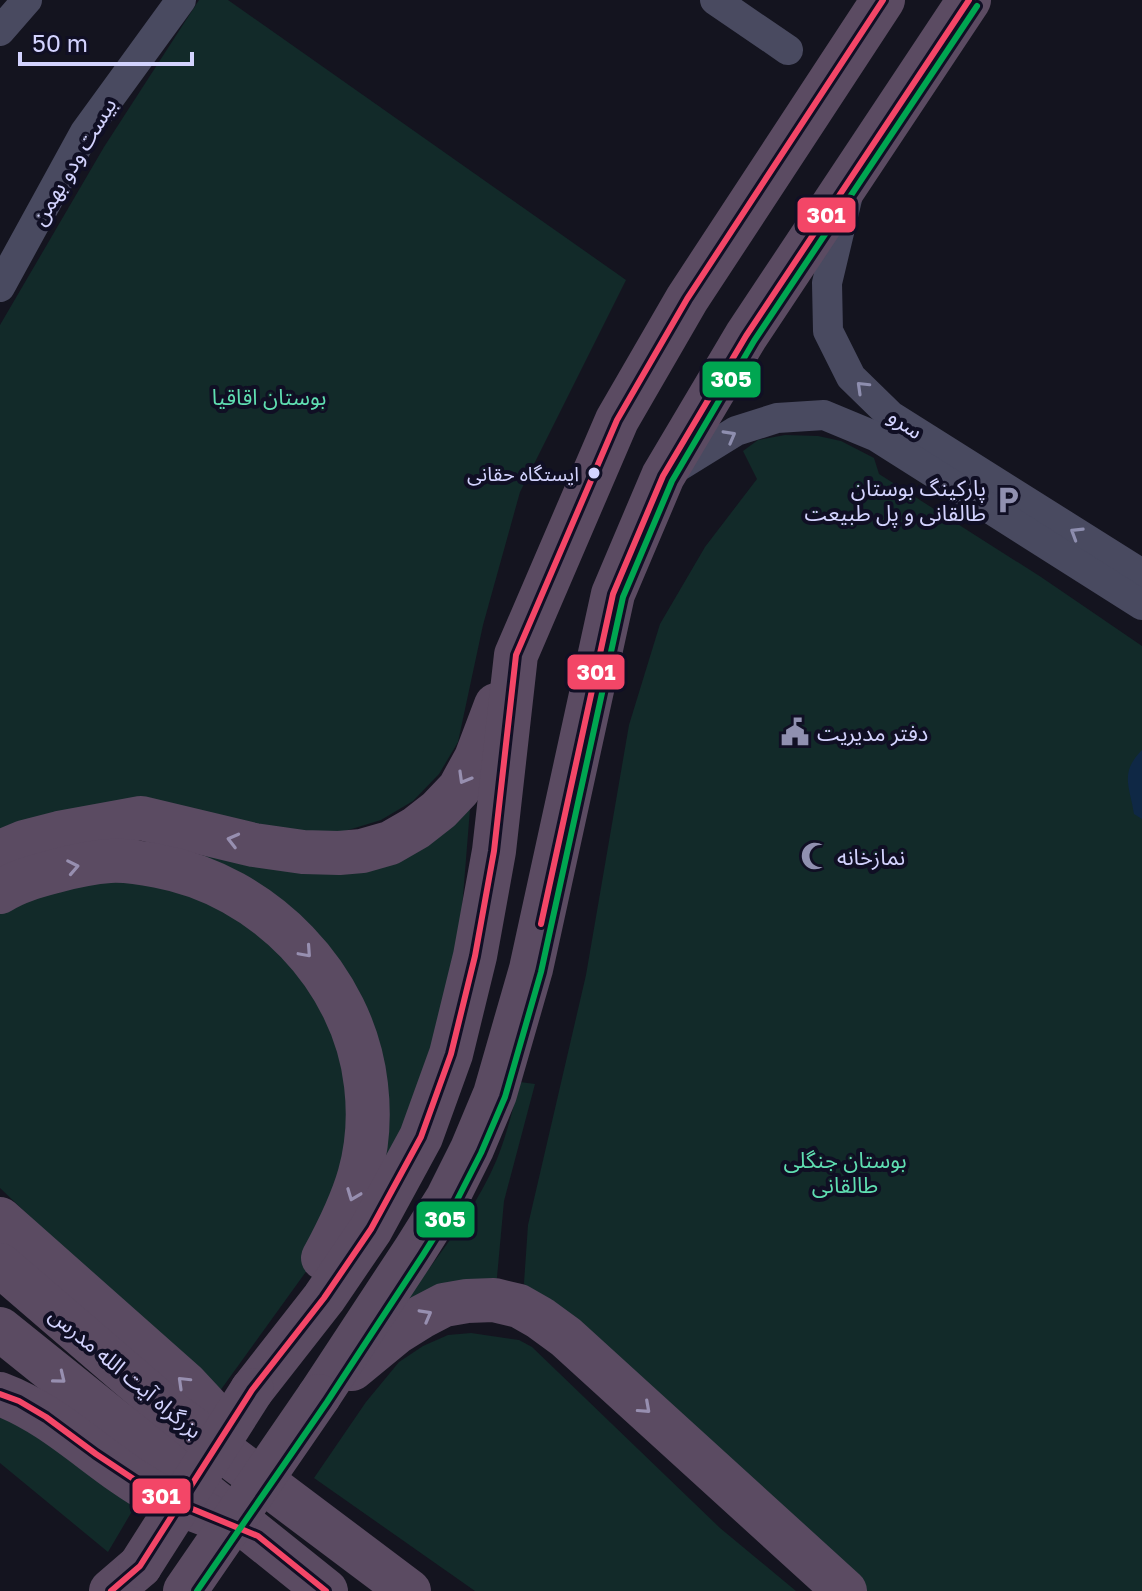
<svg xmlns="http://www.w3.org/2000/svg" width="1142" height="1591" viewBox="0 0 1142 1591" font-family="'Golos Text','Noto Sans Arabic',sans-serif">
  <rect width="100%" height="100%" fill="#14141f"/>
  <!-- green -->
  <g fill="#122a29">
    <polygon points="199,0 228,0 626,280 520,492 483,625 458,742 439,774 413,801 381,820 345,831 0,835 0,325 104,147"/>
    <polygon points="785,435 818,436 841,441 874,458 879,474 1041,577 1142,646 1142,1591 861,1591 527,1293 524,1283 528,1225 586,975 629,725 660,624 705,547 757,479 743,451 758,440"/>
    <polygon points="470,809 460,934 436,1042 378,1192 378,1111 256,896 48,849 219,856"/>
    <polygon points="91,876 210,893 319,982 359,1126 313,1262 217,1395 0,1188 0,906"/>
    <path d="M520,1082L535,1084L504,1201L496,1288L403,1304C436,1258 475,1212 497,1159C507,1134 513,1108 520,1082Z"/>
    <polygon points="471,1333 519,1340 532,1347 720,1528 796,1591 475,1591 314,1478 366,1402 399,1362 423,1346 448,1335"/>
    <polygon points="0,1405 141,1496 108,1552 0,1463"/>
  </g>
  <!-- water -->
  <path fill="#0f2845" d="M1142,750V819L1134,814C1130,787 1119,773 1142,750Z"/>
  <g fill="none" stroke-linecap="round" stroke-linejoin="round">
    <!-- minor -->
    <g stroke="#494a60" stroke-width="30">
      <polyline points="715,0 788,50"/>
      <polyline points="0,31 27,0"/>
      <polyline points="847,199 827,283 828,331 851,377 891,416 1142,574"/>
      <polyline points="0,287 85,132 181,0"/>
      <polyline points="668,473 736,431 777,418 824,415 877,437 1142,605"/>
    </g>
    <!-- highway -->
    <g stroke="#5b4b62" stroke-width="44">
      <polyline points="0,852 24,842 59,833 141,818 254,845 303,852 339,853 362,851 390,843 416,828 439,810 459,789 476,758 496,705"/>
      <path d="M0,892C17,881 37,876 56,871C74,866 92,862 110,861C126,860 143,863 158,866C263,885 354,977 366,1085C374,1153 355,1199 323,1258"/>
      <polyline points="0,1219 186,1384 227,1428"/>
      <polyline points="0,1265 172,1413 409,1591"/>
      <polyline points="0,1329 326,1591"/>
      <polyline points="352,1369 397,1332 421,1317 444,1305 467,1301 494,1300 519,1306 540,1318 566,1337 845,1591"/>
      <polyline points="252,1390 324,1298 371,1229 421,1137 451,1054 475,956 494,851 516,655 617,420 687,299 883,0"/>
      <path d="M0,1394C59,1416 102,1465 156,1494C172,1503 191,1508 208,1515"/>
      <polyline points="319,1396 415,1250 447,1199 472,1149 495,1094 531,969 613,594 663,476 746,336 969,0"/>
      <polyline points="111,1591 140,1566"/>
    </g>
    <!-- highway-bridge -->
    <g stroke="#5b4b62" stroke-width="44">
      <polyline points="140,1566 252,1390"/>
      <polyline points="185,1591 319,1396"/>
    </g>
    <defs>
      <g id="bus-1">
        <polyline points="541,924 613,594 663,476 746,336 969,0"/>
        <polyline points="0,1394 19,1401 46,1417 96,1454 156,1494 258,1536 326,1591"/>
        <polyline points="111,1591 140,1566 252,1390 324,1298 371,1229 421,1137 451,1054 475,956 494,851 516,655 617,420 687,299 883,0"/>
      </g>
      <polyline id="bus-2" points="197,1591 327,1402 423,1255 455,1204 481,1153 505,1097 541,972 623,597 672,481 754,341 977,6"/>
    </defs>
    <!-- bus-1 casing -->
    <use href="#bus-1" stroke="#100f24" stroke-width="12"/>
    <!-- bus-2 casing -->
    <use href="#bus-2" stroke="#100f24" stroke-width="12"/>
    <!-- bus-1 -->
    <use href="#bus-1" stroke="#f34667" stroke-width="6"/>
    <!-- bus-2 -->
    <use href="#bus-2" stroke="#00a651" stroke-width="6"/>
  </g>
  <!-- one-way arrows -->
  <defs><path id="oneway-chevron" d="M-2-3.5L2.5 0L-2 3.5" fill="none" stroke-width="1.6" stroke-linecap="round" stroke-linejoin="round" transform="scale(2)"/></defs>
  <g stroke="#8e8eaf">
    <use href="#oneway-chevron" transform="translate(862 387) rotate(-136)"/>
    <use href="#oneway-chevron" transform="translate(730 436) rotate(-29)"/>
    <use href="#oneway-chevron" transform="translate(1076 533) rotate(-148)"/>
  </g>
  <g stroke="#978fb0">
    <use href="#oneway-chevron" transform="translate(464 778) rotate(120)"/>
    <use href="#oneway-chevron" transform="translate(233 840) rotate(-166)"/>
    <use href="#oneway-chevron" transform="translate(73 867) rotate(-11)"/>
    <use href="#oneway-chevron" transform="translate(306 952) rotate(48)"/>
    <use href="#oneway-chevron" transform="translate(353 1195) rotate(111)"/>
    <use href="#oneway-chevron" transform="translate(426 1315) rotate(-29)"/>
    <use href="#oneway-chevron" transform="translate(60 1378) rotate(39)"/>
    <use href="#oneway-chevron" transform="translate(183 1382) rotate(-136)"/>
    <use href="#oneway-chevron" transform="translate(645 1408) rotate(42)"/>
  </g>
  <!-- icons -->
  <defs>
    <symbol id="parking-bare" viewBox="-9 -9 18 18"><path d="M-3.5-5.5H1a3.5 3.5 0 0 1 0 7H-1V5.5H-3.5ZM-1-3.4V-.6H.8a1.4 1.4 0 0 0 0-2.8Z" fill="#9090b0" stroke="#100f24" stroke-width="2.5" paint-order="stroke"/></symbol>
    <symbol id="civic-bare" viewBox="-9 -9 18 18"><path d="M-.6-6.5H3V-4.5H.6V-3L4-1V1h2V6H-6V1h2V-1L-.6-3ZM-1.2 2.5V6h2.4V2.5Z" fill="#9090b0" stroke="#100f24" stroke-width="2.5" paint-order="stroke"/></symbol>
    <symbol id="mosque-bare" viewBox="-9 -9 18 18"><path d="M3.5-4.9A6 6 0 1 0 3.5 4.9A5 5 0 1 1 3.5-4.9Z" fill="#9090b0" stroke="#100f24" stroke-width="2.5" paint-order="stroke"/></symbol>
  </defs>
  <g fill-rule="evenodd">
    <use href="#parking-bare" x="988" y="480" width="40" height="40"/>
    <use href="#civic-bare" x="775" y="712" width="40" height="40"/>
    <use href="#mosque-bare" x="795" y="836" width="40" height="40"/>
  </g>
  <!-- markers -->
  <circle fill="#d3d3fe" stroke="#100f24" stroke-width="3" cx="594" cy="473" r="7"/>
  <g text-anchor="middle" dominant-baseline="central" stroke-width="8" stroke-linejoin="round" paint-order="stroke">
    <!-- bus labels -->
    <g font-size="20" fill="#d3d3fe" stroke="#100f24" text-anchor="end">
      <text x="579" y="473">ایستگاه حقانی</text>
    </g>
    <!-- street labels -->
    <g font-size="22" fill="#d3d3fe" stroke="#100f24">
      <text transform="translate(73 161) rotate(-59)">بیست ودو بهمن</text>
      <text transform="translate(906 423) rotate(35)">سرو</text>
      <text transform="translate(126 1372) rotate(40)">بزرگراه آیت الله مدرس</text>
    </g>
    <!-- park labels -->
    <g font-size="22" fill="#5fdeb1" stroke="#100f24">
      <text x="269" y="396">بوستان اقاقیا</text>
      <text x="845" y="1159">بوستان جنگلی<tspan x="845" dy="25">طالقانی</tspan></text>
    </g>
    <!-- poi labels -->
    <g font-size="22" fill="#d3d3fe" stroke="#100f24" text-anchor="start">
      <text x="986" y="487" text-anchor="end">پارکینگ بوستان<tspan x="986" dy="25">طالقانی و پل طبیعت</tspan></text>
      <text x="817" y="732">دفتر مدیریت</text>
      <text x="837" y="856">نمازخانه</text>
    </g>
  </g>
  <g stroke="#100f24" stroke-width="3">
    <rect x="796" y="196" width="61" height="38" rx="8" fill="#f34667"/>
    <rect x="701" y="360" width="61" height="39" rx="8" fill="#00a651"/>
    <rect x="566" y="653" width="60" height="38" rx="8" fill="#f34667"/>
    <rect x="415" y="1200" width="61" height="39" rx="8" fill="#00a651"/>
    <rect x="131" y="1477" width="61" height="38" rx="8" fill="#f34667"/>
  </g>
  <g font-size="22" text-anchor="middle" font-weight="bold" fill="#fff">
    <text x="826" y="223">301</text>
    <text x="731" y="387">305</text>
    <text x="596" y="680">301</text>
    <text x="445" y="1227">305</text>
    <text x="161" y="1504">301</text>
  </g>
  <!-- scale -->
  <path d="M20 52v12h172v-12" fill="none" stroke="#d3d3fe" stroke-width="4"/>
  <text x="32" y="52" font-size="24" fill="#d3d3fe" stroke="#100f24" stroke-width="6" paint-order="stroke">50 m</text>
</svg>
